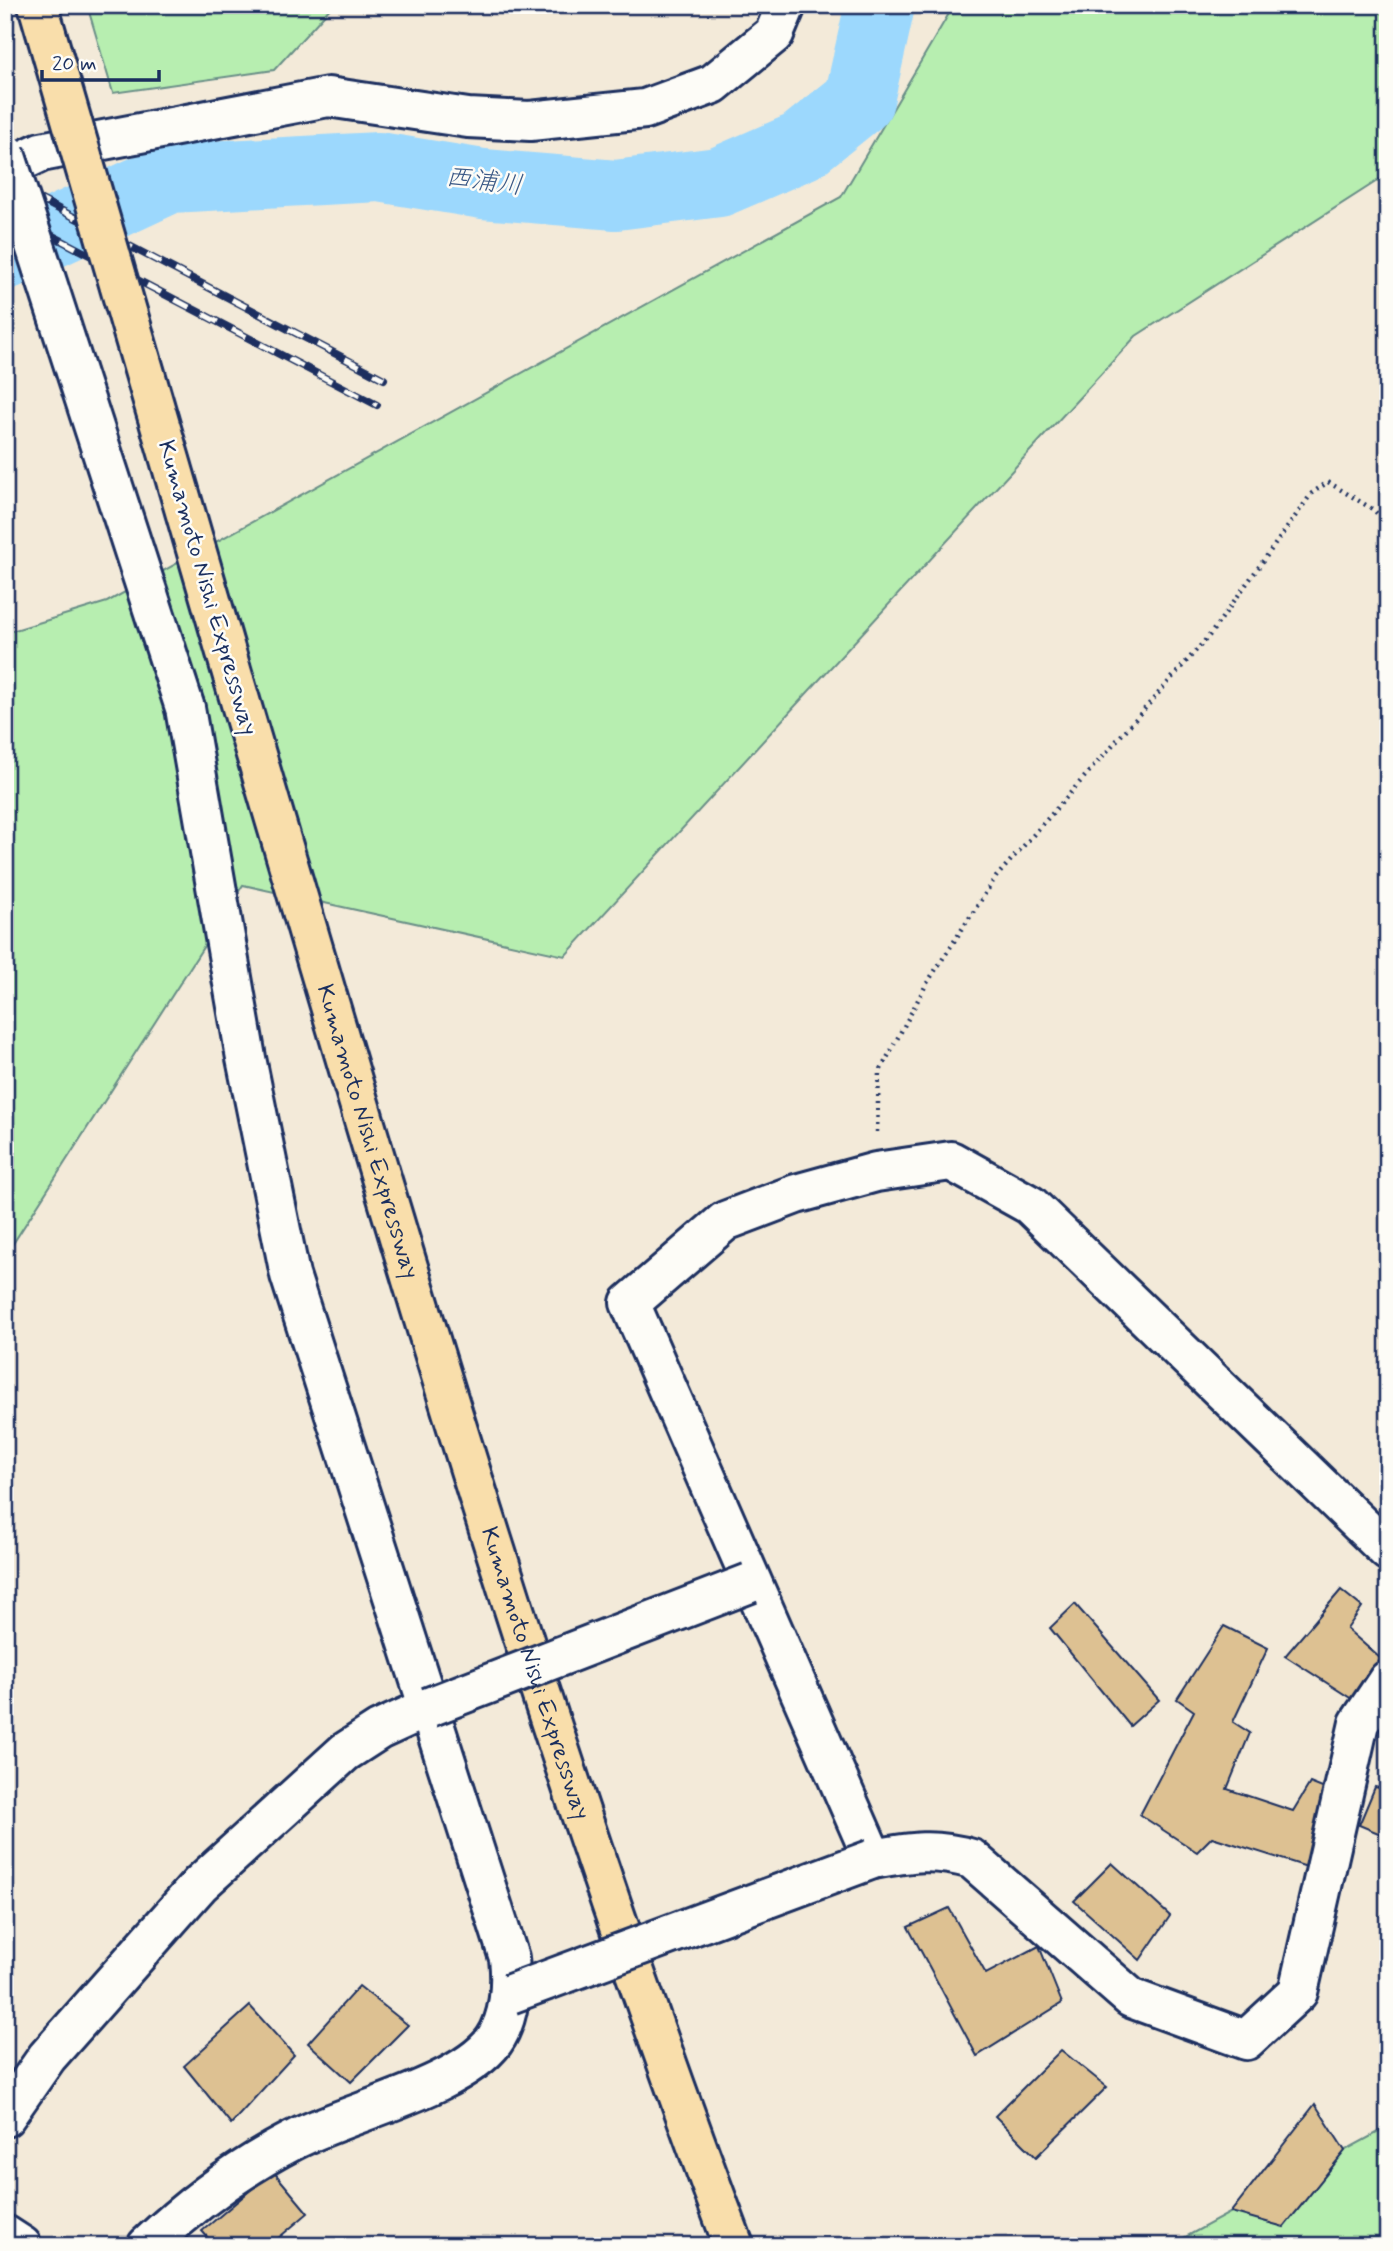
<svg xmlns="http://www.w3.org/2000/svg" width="1393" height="2251" viewBox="0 0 1393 2251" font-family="Mynerve,'Klee One',sans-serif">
  <rect width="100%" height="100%" fill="#f3ead9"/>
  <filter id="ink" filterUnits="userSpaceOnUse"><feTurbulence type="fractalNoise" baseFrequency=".0143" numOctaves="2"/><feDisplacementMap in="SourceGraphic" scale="14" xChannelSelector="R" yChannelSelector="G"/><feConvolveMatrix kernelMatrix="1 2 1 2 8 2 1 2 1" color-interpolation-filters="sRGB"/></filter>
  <g filter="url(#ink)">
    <!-- green -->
    <g fill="#b7eeb0" stroke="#698e87" stroke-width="2">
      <polygon points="87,5 333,5 274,70 113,93"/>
      <polygon points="954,5 1388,5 1388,174 1136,336 565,956 243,885 5,1256 5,633 107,602 841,197"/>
      <polygon points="1388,2127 1388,2246 1169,2246"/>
    </g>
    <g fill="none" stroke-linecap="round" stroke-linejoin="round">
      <!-- river -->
      <polyline stroke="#9cd8fd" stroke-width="70" points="5,255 170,178 379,167 483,184 616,195 719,182 802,146 859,100 880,5"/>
    </g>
    <!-- building -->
    <g fill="#ddc192" stroke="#1b2f5e" stroke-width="2">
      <polygon points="1341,1590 1362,1607 1347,1629 1388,1665 1369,1710 1285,1656"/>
      <polygon points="1075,1604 1159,1700 1130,1726 1050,1628"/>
      <polygon points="1224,1626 1268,1648 1233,1722 1250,1733 1227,1789 1293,1811 1310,1783 1335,1793 1307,1867 1212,1837 1197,1852 1140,1815 1194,1711 1177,1699"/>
      <polygon points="1375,1787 1388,1790 1388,1837 1359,1825"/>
      <polygon points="1112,1863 1170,1916 1140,1960 1074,1901"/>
      <polygon points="949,1908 986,1974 1039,1946 1062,2003 977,2056 908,1927"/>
      <polygon points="359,1986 408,2025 351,2082 308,2043"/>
      <polygon points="250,2006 294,2055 231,2124 184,2066"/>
      <polygon points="1061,2050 1107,2087 1036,2157 995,2116"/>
      <polygon points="1315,2104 1345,2151 1284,2227 1231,2212"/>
      <polygon points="273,2171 308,2213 269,2246 215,2246 202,2231"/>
    </g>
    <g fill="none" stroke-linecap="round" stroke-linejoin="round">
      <defs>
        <g id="street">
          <polyline points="5,169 41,152 328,97 468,118 530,121 645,109 713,84 774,34 786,5"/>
          <path d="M1388,1551L1030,1205L951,1161L876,1172L796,1194L725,1221L630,1303L873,1859C911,1852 935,1848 972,1859L1131,1998L1246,2040L1298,1992L1359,1723L1388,1680"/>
          <polyline points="5,2117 47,2057 200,1884 345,1752 379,1730 429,1707"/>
          <polyline points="5,2235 22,2246"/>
          <path d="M147,2246C192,2203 240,2168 294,2140C347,2112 459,2088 494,2041C510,2018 512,1984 509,1958L290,1275L246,1058L185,708"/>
        </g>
        <g id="highway">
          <path id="s1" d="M234,680C389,1205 540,1733 734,2246"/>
        </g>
      </defs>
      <!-- street casing -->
      <use href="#street" stroke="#1b2f5e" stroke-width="44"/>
      <!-- highway casing -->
      <use href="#highway" stroke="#1b2f5e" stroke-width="44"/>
      <!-- path -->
      <polyline stroke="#1b2f5e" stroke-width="4.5" stroke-dasharray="2 5" stroke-linecap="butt" points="877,1132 879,1073 927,983 996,877 1209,636 1312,493 1328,482 1374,510 1388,526"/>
      <!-- street -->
      <use href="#street" stroke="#fdfcf7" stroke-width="38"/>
      <!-- highway -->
      <use href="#highway" stroke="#f9deab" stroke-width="38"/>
      <defs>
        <g id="rail">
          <polyline points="5,181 384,379"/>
          <polyline points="5,211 377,405"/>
        </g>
      </defs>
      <!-- rail casing -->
      <use href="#rail" stroke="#1b2f5e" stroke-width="8"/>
      <!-- rail -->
      <use href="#rail" stroke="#fdfcf7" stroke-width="5" stroke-dasharray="16" stroke-linecap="butt"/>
      <defs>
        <g id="street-bridge">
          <polyline points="5,153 185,708"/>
          <polyline points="429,1707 750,1583"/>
          <polyline points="510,1994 873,1859"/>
        </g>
        <polyline id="highway-bridge" points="38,5 234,680"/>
      </defs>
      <!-- street-bridge casing -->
      <use href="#street-bridge" stroke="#1b2f5e" stroke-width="44" stroke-linecap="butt"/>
      <!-- highway-bridge casing -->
      <use href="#highway-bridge" stroke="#1b2f5e" stroke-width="44" stroke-linecap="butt"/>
      <!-- street-bridge -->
      <use href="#street-bridge" stroke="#fdfcf7" stroke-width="38"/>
      <!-- highway-bridge -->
      <use href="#highway-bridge" stroke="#f9deab" stroke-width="38"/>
    </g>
  </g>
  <g text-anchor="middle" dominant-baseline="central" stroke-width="5" stroke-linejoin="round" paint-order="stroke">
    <!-- street labels -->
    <g font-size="24" fill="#1b2f5e" stroke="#fdfcf7">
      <text transform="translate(207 588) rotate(74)">Kumamoto Nishi Expressway</text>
      <text stroke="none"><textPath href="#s1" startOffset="471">Kumamoto Nishi Expressway</textPath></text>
      <text stroke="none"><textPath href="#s1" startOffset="1038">Kumamoto Nishi Expressway</textPath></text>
    </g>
    <!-- water labels -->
    <g font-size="26" font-style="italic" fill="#3b5986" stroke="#fdfcf7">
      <text transform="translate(484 182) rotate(7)">西浦川</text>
    </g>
  </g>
  <!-- margin -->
  <rect width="1393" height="2251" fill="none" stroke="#fdfcf7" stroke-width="28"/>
  <rect x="14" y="14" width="1365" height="2223" fill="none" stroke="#1b2f5e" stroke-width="2.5" filter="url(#ink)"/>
  <!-- scale -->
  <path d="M42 70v10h117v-10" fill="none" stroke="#1b2f5e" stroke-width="3.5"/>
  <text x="52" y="70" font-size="21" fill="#1b2f5e" stroke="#fdfcf7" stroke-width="5" paint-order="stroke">20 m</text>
</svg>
